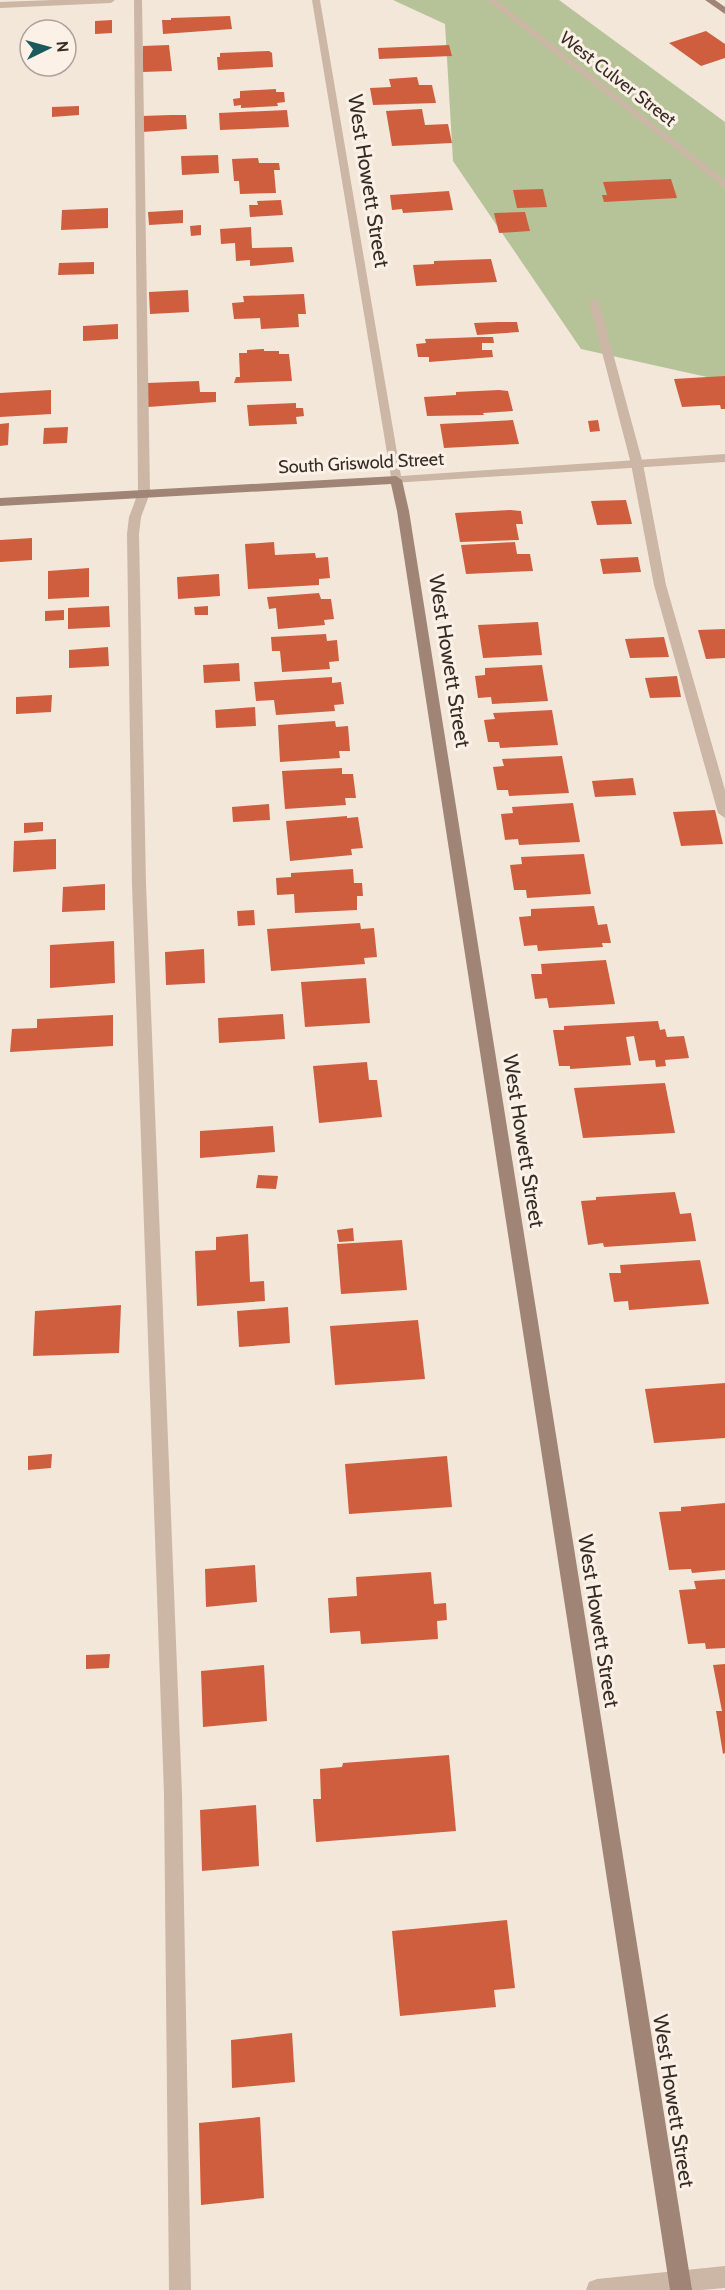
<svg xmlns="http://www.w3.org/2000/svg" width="725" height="2290" viewBox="0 0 725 2290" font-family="Cabin,sans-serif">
  <rect width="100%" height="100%" fill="#f3e7da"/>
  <!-- green -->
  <polygon fill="#b6c399" points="393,0 559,0 725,122 725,381 581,349 453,161 445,24"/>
  <!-- building -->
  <g fill="#ce5e3e">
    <polygon points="230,16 232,29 163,34 162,20 171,20 171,18"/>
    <polygon points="112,20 112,33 95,34 95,21"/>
    <polygon points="706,31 725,44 725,58 701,66 669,43"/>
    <polygon points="169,45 172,71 142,72 143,46"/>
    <polygon points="449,45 452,56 379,59 378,48"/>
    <polygon points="269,51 272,53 273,67 218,70 217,57 220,57 220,53"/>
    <polygon points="417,77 419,85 432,85 436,103 373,105 370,88 391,87 389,79"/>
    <polygon points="276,89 276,92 284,92 285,102 277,103 278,106 241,108 241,105 234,106 233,99 240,98 240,91"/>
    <polygon points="79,106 79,115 52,117 52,107"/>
    <polygon points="422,109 425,125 448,124 452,143 392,146 386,111"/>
    <polygon points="287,110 289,127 220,130 219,113"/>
    <polygon points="171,115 186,115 187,129 142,132 142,116"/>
    <polygon points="218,155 219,173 182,175 181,156"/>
    <polygon points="258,158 259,163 279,163 280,170 274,170 276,193 240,194 239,181 234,181 232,159"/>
    <polygon points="671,179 677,198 604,202 602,195 607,195 603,182"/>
    <polygon points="543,189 547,207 517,208 513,190"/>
    <polygon points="449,191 453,210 403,213 402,209 392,210 390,195"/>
    <polygon points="281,200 283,215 250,217 249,205 258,205 257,201"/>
    <polygon points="108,208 108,228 61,230 62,210"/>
    <polygon points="183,210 183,223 149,225 148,212"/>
    <polygon points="525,212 530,231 499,233 494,213"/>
    <polygon points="201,225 201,235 191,236 190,226"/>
    <polygon points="251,227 252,248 292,247 294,262 250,266 250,260 236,261 235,243 221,244 220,229"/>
    <polygon points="491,259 497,282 416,286 413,265 434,264 434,261"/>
    <polygon points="94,262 94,274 58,275 59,263"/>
    <polygon points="188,290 189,312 150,314 149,292"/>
    <polygon points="304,294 306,314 298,314 299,327 261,329 260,318 234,319 232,303 244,302 243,296"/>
    <polygon points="498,322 517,322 519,332 477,335 474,323"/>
    <polygon points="118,324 118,339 83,341 83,326"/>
    <polygon points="480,337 493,337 494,343 482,343 482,350 492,350 493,357 429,362 429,357 418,357 416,344 426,343 425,339"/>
    <polygon points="264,349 264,351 279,351 279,354 289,354 292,381 234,383 236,377 240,377 239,353 247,353 247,350"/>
    <polygon points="725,376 725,409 721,409 720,405 682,407 674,379"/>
    <polygon points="199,381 200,392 216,392 216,402 148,407 147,383"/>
    <polygon points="51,390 51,414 0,417 0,393"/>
    <polygon points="499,390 508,391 513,411 483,413 484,415 427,416 424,397 456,395 456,392"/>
    <polygon points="296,403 296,408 303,408 304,416 296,417 297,424 249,426 247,405"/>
    <polygon points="513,420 519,444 444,448 440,424"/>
    <polygon points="598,420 600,431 590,432 588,421"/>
    <polygon points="9,423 8,445 0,446 0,424"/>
    <polygon points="68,427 67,443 43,444 44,428"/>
    <polygon points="626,500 632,524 597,525 591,501"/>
    <polygon points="510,510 521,511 523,524 516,524 519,540 460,542 455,513"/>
    <polygon points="32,538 32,560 0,562 0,540"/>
    <polygon points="274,542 275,555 315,553 316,558 328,557 330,578 319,579 319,585 248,589 245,544"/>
    <polygon points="515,542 517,554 530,554 533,571 466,574 461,545"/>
    <polygon points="638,557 641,572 603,574 600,559"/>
    <polygon points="89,568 89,597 48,599 48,571"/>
    <polygon points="219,574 220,596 178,599 177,577"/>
    <polygon points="319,593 321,599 331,599 334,619 324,620 325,625 278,629 276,608 269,609 267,597"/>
    <polygon points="109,606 110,627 68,629 68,608"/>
    <polygon points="208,606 208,615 195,615 194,607"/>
    <polygon points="64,610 64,620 45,621 45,611"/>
    <polygon points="538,622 542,655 483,658 478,625"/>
    <polygon points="725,629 725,658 706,659 698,630"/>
    <polygon points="326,634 327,641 337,640 339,661 329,662 330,669 282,672 280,651 272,651 271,637"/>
    <polygon points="664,637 669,657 630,658 625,639"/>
    <polygon points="108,647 109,666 69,668 69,650"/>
    <polygon points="239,663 240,681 204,683 203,665"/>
    <polygon points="542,665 548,701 492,704 491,697 478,698 475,676 485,675 485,668"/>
    <polygon points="677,676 681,697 650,698 645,678"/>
    <polygon points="332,677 332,683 341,682 344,704 334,705 335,711 276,715 274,700 256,701 254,682"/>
    <polygon points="52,695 51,712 16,714 16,697"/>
    <polygon points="255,707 256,726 216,728 215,710"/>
    <polygon points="552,710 558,745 500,748 499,742 488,742 484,720 495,719 493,713"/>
    <polygon points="335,721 336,727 348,726 350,751 339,751 340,758 280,762 278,725"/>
    <polygon points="562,756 569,793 509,796 508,790 497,790 493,767 504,766 502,759"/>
    <polygon points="342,768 342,774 353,774 356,798 345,798 346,805 285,809 282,771"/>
    <polygon points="633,778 636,795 595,797 592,781"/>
    <polygon points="573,803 580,842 519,845 518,839 505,840 501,814 513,813 512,807"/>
    <polygon points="269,804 270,820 233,822 232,807"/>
    <polygon points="715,810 723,844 681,846 673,812"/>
    <polygon points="347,816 347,818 358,817 363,848 351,849 352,855 290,861 286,821"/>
    <polygon points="43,822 43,831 24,833 24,823"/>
    <polygon points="56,839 56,869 13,872 14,841"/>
    <polygon points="584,854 591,894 527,898 526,890 514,890 510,865 522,864 521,857"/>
    <polygon points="353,869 354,883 362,883 363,896 357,896 357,910 295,913 294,894 277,895 276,878 291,877 291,873"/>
    <polygon points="105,884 105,910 62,912 63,887"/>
    <polygon points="594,906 598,925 607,924 611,943 602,943 603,947 538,951 537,945 524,946 519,917 531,916 531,909"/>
    <polygon points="254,910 255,925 238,926 237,911"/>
    <polygon points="360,923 361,929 374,928 377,957 364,958 365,964 271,971 267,929"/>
    <polygon points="114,941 115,983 50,988 50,945"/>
    <polygon points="204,949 205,983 166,985 165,952"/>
    <polygon points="606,960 615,1004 549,1008 547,998 535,999 531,974 542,974 541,964"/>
    <polygon points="366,978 370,1023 305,1027 301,982"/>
    <polygon points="283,1014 285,1039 219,1043 218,1018"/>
    <polygon points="113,1015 113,1046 10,1052 12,1029 37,1028 37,1019"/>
    <polygon points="658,1021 660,1030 665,1029 667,1037 684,1036 689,1058 665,1060 666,1066 656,1067 655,1060 639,1061 634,1036 626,1037 631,1065 570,1069 570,1066 559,1066 553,1030 564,1030 564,1026"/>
    <polygon points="367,1062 369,1080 377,1080 382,1117 319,1123 313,1066"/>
    <polygon points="665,1083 675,1133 583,1138 574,1088"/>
    <polygon points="273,1126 275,1152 200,1158 200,1131"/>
    <polygon points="258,1175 278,1176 276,1189 256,1188"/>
    <polygon points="675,1192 680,1214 691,1213 696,1241 604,1247 603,1243 588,1245 581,1201 596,1200 596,1197"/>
    <polygon points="353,1228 354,1241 339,1242 337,1230"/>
    <polygon points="248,1234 250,1282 264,1281 265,1301 197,1306 195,1251 216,1250 216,1237"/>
    <polygon points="402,1240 407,1290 341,1294 337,1244"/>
    <polygon points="700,1260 709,1304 629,1310 628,1301 614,1302 609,1273 621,1273 620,1265"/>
    <polygon points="121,1305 119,1353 33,1356 35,1311"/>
    <polygon points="288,1307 290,1343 239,1347 237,1311"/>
    <polygon points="418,1320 425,1379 335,1385 330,1326"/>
    <polygon points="725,1383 725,1438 654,1443 645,1389"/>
    <polygon points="52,1454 51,1468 28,1470 28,1456"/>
    <polygon points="447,1456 452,1507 349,1514 345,1464"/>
    <polygon points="725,1503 725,1570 692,1573 691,1569 669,1570 659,1512 681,1511 681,1507"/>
    <polygon points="255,1565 257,1602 206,1607 205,1569"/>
    <polygon points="431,1572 434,1604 446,1603 447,1620 437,1621 438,1639 361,1644 360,1631 330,1633 328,1598 357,1596 356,1577"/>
    <polygon points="725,1579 725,1648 706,1649 705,1643 688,1644 679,1590 696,1589 694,1581"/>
    <polygon points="110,1654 109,1668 86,1669 86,1655"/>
    <polygon points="725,1664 725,1753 723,1754 716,1711 722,1711 713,1665"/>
    <polygon points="264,1665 267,1721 203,1727 201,1671"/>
    <polygon points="449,1755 456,1831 316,1842 313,1799 321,1799 320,1769 342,1767 343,1763"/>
    <polygon points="256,1805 259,1866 202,1871 200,1810"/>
    <polygon points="507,1920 515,1988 494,1990 496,2007 400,2016 392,1931"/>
    <polygon points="292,2033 295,2082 232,2088 231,2040"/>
    <polygon points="260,2117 264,2198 201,2205 199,2123"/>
  </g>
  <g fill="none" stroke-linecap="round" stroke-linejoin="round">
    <!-- lane -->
    <g fill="#ccb6a5" fill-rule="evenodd">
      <polygon points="134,0 142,0 150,493 141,517 139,534 146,884 182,1794 191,2290 169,2290 164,1794 132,884 127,534 129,517 138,493"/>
      <polygon points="594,299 599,302 643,464 666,585 725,790 725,818 718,813 654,585 631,464 589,302"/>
    </g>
    <!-- street -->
    <g fill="#ccb6a5" fill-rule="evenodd">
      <polygon points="53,0 115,0 111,3 0,8 0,2"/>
      <polygon points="312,0 320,0 401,476 725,454 725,462 392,483"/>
      <polygon points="487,0 496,0 725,180 725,188"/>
      <polygon points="725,2266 725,2288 702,2290 586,2290 589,2282 597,2279"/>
    </g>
    <!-- secondary -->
    <g fill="#a08577" fill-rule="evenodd">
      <polygon points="705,0 715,0 725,7 725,14"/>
      <polygon points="396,476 402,480 409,511 692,2290 670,2290 397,511 391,484 0,506 0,498"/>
    </g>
  </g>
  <g text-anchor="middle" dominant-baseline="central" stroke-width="6" stroke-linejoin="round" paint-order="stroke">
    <!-- far-street labels -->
    <g font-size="18" fill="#382c27" stroke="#fbf1e7">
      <text transform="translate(618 79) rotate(38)">West Culver Street</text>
      <text transform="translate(361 463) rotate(-3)">South Griswold Street</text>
    </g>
    <!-- street labels -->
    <g font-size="21" fill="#382c27" stroke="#fbf1e7">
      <text transform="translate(369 181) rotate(81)">West Howett Street</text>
      <text transform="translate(450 661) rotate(81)">West Howett Street</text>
      <text transform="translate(524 1141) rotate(81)">West Howett Street</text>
      <text transform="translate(599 1621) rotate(81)">West Howett Street</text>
      <text transform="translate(674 2101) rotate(81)">West Howett Street</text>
    </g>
  </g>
  <!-- north arrow -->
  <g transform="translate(48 48) rotate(85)"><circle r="28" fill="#fbf1e7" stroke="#ada29a" stroke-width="1.5"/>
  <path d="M0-4.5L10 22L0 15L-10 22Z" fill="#1a595c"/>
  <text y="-9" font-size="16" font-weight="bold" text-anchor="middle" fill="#382c27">N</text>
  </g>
</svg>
